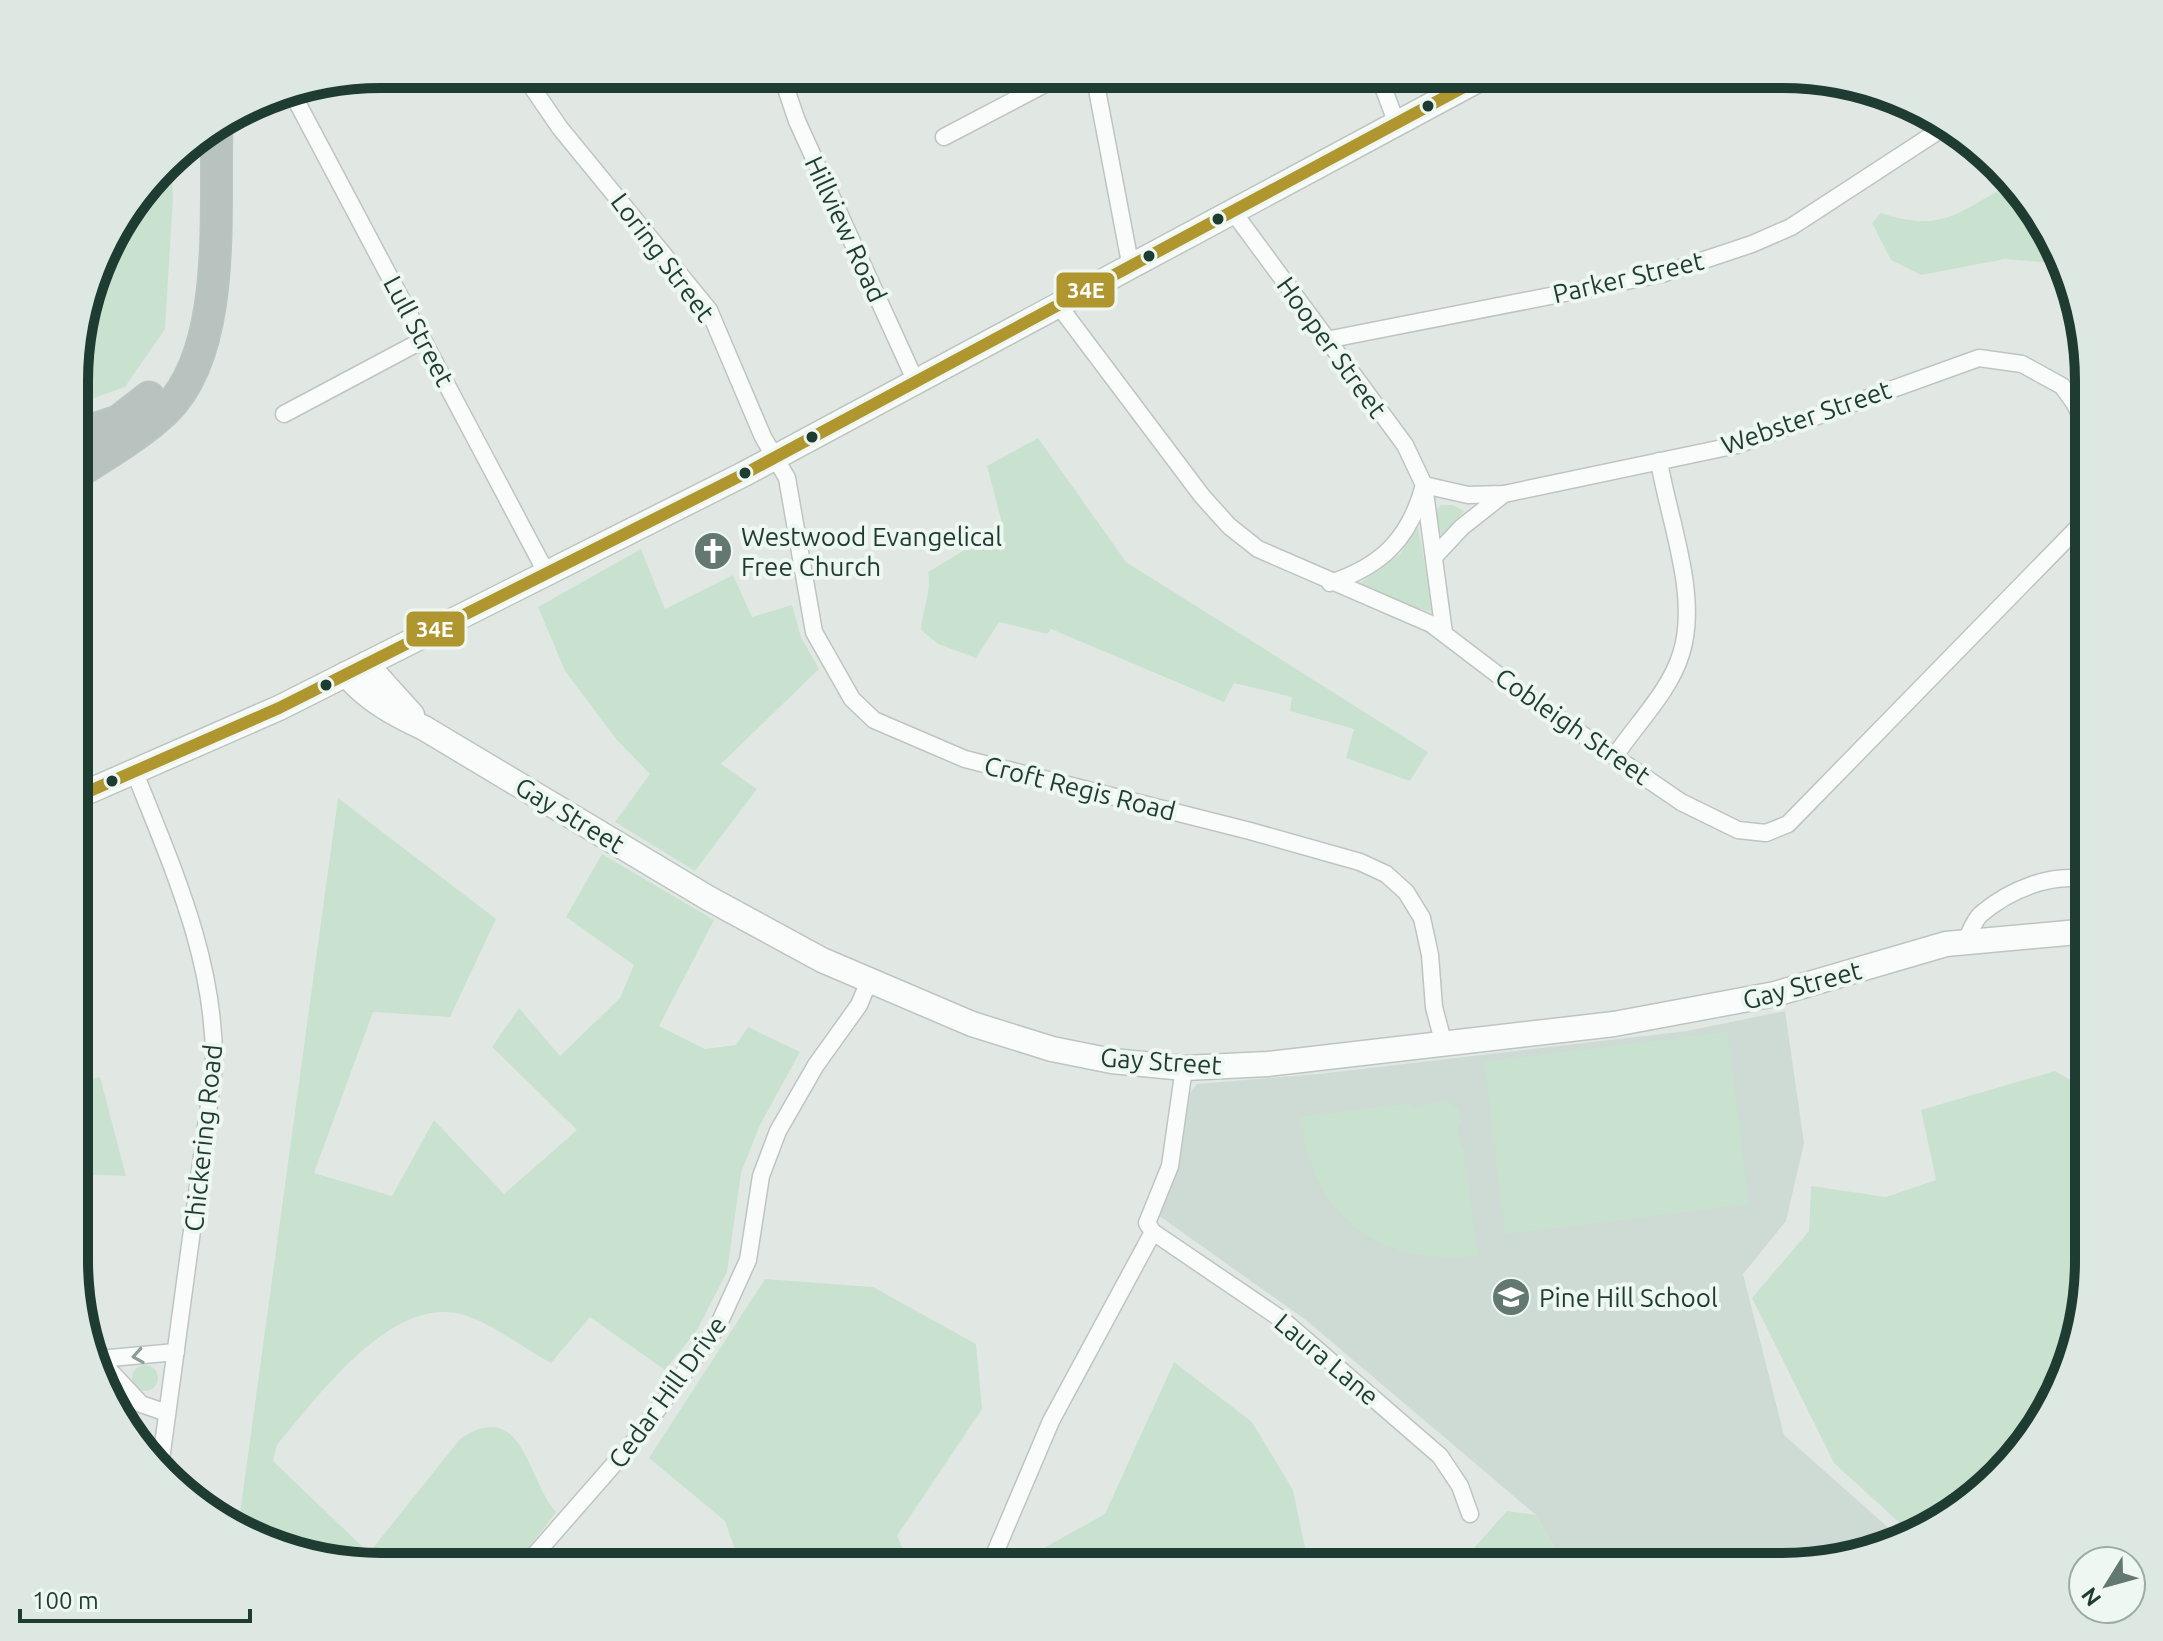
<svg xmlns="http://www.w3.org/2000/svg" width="2163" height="1641" viewBox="0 0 2163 1641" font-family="Ubuntu,sans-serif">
  <rect width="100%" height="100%" fill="#e1e8e4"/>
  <!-- built -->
  <polygon fill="#cedad4" points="1785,1011 1804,1143 1786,1221 1743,1274 1784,1435 1901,1539 1782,1567 1543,1567 1553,1546 1536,1515 1306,1320 1158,1215 1180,1162 1190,1093 1197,1084 1319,1074 1687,1031"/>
  <!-- green -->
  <g fill="#c9e2cf">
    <polygon points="171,159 173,198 165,329 125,387 77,404 77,340 115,228"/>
    <path d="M2010,184L2058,246L2062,264L2005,259L1921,275L1891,260L1872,223L1881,213C1943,233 1957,213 2010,184Z"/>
    <path d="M1038,438L1126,562L1428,752L1410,781L1346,758L1354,729L1290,711L1292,697L1234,683L1224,702L1051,629L1047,634L999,622L976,658L938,644L921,630C922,610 932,591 928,572L1003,527L987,466Z"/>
    <polygon points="1441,505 1453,505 1464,511 1443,536 1438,532 1436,510"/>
    <polygon points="1418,527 1433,608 1433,612 1389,601 1358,585 1400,554"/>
    <polygon points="641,549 665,609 733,575 752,617 792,605 801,637 819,669 721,764 757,789 695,871 615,822 650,774 616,739 565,671 538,607"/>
    <path d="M338,798L496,919L450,1017L373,1012L314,1173L392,1196L434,1120L504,1194L577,1130L492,1047L519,1008L560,1056L620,998L634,965L566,917L602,854L714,920L659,1026L705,1049L736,1045L748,1027L800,1052L760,1125L741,1173L727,1272L697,1330L665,1370L590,1317L551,1363C525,1349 491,1323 464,1315C392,1293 317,1398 277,1445L273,1461L369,1553L460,1439C524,1395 528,1483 556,1512L515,1566C424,1566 319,1578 238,1528Z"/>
    <polygon points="1728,1032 1749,1204 1505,1234 1484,1062"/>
    <polygon points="2055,1071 2088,1090 2088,1281 2065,1378 2013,1462 1914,1536 1834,1463 1752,1298 1809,1231 1811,1186 1886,1197 1936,1180 1921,1110"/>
    <polygon points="100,1077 126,1176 77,1174 75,1167 75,1083"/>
    <path d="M1446,1100L1459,1109L1461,1122L1457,1126L1460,1145L1463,1146L1478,1256C1377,1265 1314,1219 1300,1117L1411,1103L1412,1108Z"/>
    <polygon points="765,1279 873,1287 976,1344 982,1409 897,1536 911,1567 741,1567 725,1521 649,1458"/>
    <polygon points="1174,1362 1252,1422 1293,1490 1309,1567 1020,1567 1024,1559 1105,1514"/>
    <circle cx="145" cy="1378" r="13"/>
    <polygon points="1507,1511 1536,1515 1553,1546 1543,1567 1457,1567"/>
  </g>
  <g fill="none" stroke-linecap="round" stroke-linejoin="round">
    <defs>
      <g id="street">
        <polyline points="523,74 560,128 709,310 763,437 787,478 814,632 852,699 874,720 965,759 1250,831 1360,862 1386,874 1406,892 1422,918 1430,955 1434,1007 1444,1045"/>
        <polyline points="781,74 797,121 916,382"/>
        <polyline points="1094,74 1131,268"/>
        <polyline points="1378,74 1397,124"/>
        <polyline points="290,89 547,574"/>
        <polyline points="944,137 1064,74"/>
        <path d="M1234,213L1405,445L1424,485C1410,538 1382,566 1330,583"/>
        <polyline points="1059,306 1202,496 1229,526 1258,549 1431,624 1523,694 1681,802 1738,830 1766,833 1788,824 2089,516"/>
        <polyline points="1326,340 1662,274 1752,244 1791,227 1946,126"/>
        <polyline points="2075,404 2089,434"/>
        <polyline points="284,414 423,340"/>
        <polyline points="1434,557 1462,527 1504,494"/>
        <polyline points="1444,633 1424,485 1468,495 1504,494 1737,445 1979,358 2022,364 2062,386 2075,404 2089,396"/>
        <path d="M1615,756C1636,724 1670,691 1681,654C1700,596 1668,518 1659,461"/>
        <path d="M135,773C173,869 216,962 214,1068L160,1467"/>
        <path d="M1965,942C1970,933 1974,920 1981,914C2009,890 2052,872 2089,880"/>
        <polyline points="1184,1068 1170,1166 1147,1223 1153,1232 1284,1321 1440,1456 1460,1486 1470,1514"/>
        <polyline points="95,1355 141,1404 167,1413"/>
        <polyline points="99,1359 176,1352"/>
        <polyline points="525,1566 636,1439 718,1326 748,1260 761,1176 778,1131 816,1065 859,1005 869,981"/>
        <polyline points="989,1567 1051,1421 1153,1232"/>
      </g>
      <g id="secondary">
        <polyline points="366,664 412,715"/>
        <path d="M346,674C368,700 394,714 424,728L708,898L822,960L972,1024L1052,1049L1112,1061L1184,1068L1268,1064L1614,1024L1775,994L1946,944L2089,931"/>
        <polyline points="76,797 279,708 744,474 1489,74"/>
      </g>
      <g id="highway">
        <polyline points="76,435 118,421 149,397"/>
        <path d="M76,474C106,454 140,435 166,410C228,349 214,210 217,128"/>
      </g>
    </defs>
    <!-- street casing -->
    <use href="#street" stroke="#bec5c1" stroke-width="19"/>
    <!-- secondary casing -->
    <use href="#secondary" stroke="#bdc5c1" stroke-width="27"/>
    <!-- highway casing -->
    <use href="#highway" stroke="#bbc5c1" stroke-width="33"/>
    <!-- street -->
    <use href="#street" stroke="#fafcfb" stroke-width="16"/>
    <!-- secondary -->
    <use href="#secondary" stroke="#fafcfb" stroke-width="24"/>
    <!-- highway -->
    <use href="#highway" stroke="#b8c2bf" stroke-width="30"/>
    <defs>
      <polyline id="bus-1" points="76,797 279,708 744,474 1488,74"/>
    </defs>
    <!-- bus-1 casing -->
    <use href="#bus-1" stroke="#eef7f2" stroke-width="18"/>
    <!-- bus-1 -->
    <use href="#bus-1" stroke="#b0962e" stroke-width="12"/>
  </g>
  <!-- one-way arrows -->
  <defs><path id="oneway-chevron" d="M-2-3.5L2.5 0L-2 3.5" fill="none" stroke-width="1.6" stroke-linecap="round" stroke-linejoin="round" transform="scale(2)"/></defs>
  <use stroke="#8c9c96" href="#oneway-chevron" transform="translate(138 1356) rotate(171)"/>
  <!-- icons -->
  <defs>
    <symbol id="church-disc" viewBox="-11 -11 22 22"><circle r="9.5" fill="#627870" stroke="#eef7f2"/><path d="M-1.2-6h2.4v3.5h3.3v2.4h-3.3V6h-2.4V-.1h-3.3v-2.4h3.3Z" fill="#fff"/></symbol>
    <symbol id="school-disc" viewBox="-11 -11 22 22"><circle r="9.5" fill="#627870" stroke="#eef7f2"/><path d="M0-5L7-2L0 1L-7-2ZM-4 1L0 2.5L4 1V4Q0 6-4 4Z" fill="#fff"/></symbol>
  </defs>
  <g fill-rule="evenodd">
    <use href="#church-disc" x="691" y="529" width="44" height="44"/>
    <use href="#school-disc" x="1489" y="1275" width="44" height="44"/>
  </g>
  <!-- markers -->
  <g fill="#1e3c32" stroke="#eef7f2" stroke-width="3">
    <circle cx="1428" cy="106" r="7"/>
    <circle cx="1218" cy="219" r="7"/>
    <circle cx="1149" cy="256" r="7"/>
    <circle cx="812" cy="437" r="7"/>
    <circle cx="745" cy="473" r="7"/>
    <circle cx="326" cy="685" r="7"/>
    <circle cx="112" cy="781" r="7"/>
  </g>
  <g text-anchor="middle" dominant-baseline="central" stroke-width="8" stroke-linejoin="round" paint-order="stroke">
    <!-- street labels -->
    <g font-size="26" fill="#1e3c32" stroke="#eef7f2">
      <text transform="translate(846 229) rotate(65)">Hillview Road</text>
      <text transform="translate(663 257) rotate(53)">Loring Street</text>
      <text transform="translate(1628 277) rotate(-13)">Parker Street</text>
      <text transform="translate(419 331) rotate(62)">Lull Street</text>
      <text transform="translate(1332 347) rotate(54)">Hooper Street</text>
      <text transform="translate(1806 417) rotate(-19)">Webster Street</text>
      <text transform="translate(1573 726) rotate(35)">Cobleigh Street</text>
      <text transform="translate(1080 788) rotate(14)">Croft Regis Road</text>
      <text transform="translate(570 815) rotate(31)">Gay Street</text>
      <text transform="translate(1802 985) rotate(-15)">Gay Street</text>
      <text transform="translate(1161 1061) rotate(4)">Gay Street</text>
      <text transform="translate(203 1138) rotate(-84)">Chickering Road</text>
      <text transform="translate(1327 1359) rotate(40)">Laura Lane</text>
      <text transform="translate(667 1392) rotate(-54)">Cedar Hill Drive</text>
    </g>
    <!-- poi labels -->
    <g font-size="26" fill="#1e3c32" stroke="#eef7f2" text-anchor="start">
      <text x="741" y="536">Westwood Evangelical<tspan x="741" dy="30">Free Church</tspan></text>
      <text x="1539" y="1297">Pine Hill School</text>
    </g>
  </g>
  <!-- crop -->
  <path d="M0 0H2163V1641H0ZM381 88H1782A293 293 0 0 1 2075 381V1260A293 293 0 0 1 1782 1553H381A293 293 0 0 1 88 1260V381A293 293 0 0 1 381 88Z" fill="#dde8e3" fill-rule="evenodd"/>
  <path fill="none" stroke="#1e3c32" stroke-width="10" d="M381 88H1782A293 293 0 0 1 2075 381V1260A293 293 0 0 1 1782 1553H381A293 293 0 0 1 88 1260V381A293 293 0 0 1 381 88Z"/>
  <g stroke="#eef7f2" stroke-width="3">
    <rect x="1055" y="271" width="61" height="38" rx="8" fill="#b0962e"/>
    <rect x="405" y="610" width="61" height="38" rx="8" fill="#b0962e"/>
  </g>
  <g font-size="22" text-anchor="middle" font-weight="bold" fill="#fff">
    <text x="1086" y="298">34E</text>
    <text x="435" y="637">34E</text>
  </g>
  <!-- north arrow -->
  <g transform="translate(2107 1585) rotate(233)"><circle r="38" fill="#eef7f2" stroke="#9baca5" stroke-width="2"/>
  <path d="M0-6L14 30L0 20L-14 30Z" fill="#627870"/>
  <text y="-12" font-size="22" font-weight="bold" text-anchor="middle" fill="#1e3c32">N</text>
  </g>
  <!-- scale -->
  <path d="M20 1609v12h230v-12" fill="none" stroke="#1e3c32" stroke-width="4"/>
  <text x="32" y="1609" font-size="24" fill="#1e3c32" stroke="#eef7f2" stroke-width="6" paint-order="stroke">100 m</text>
</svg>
